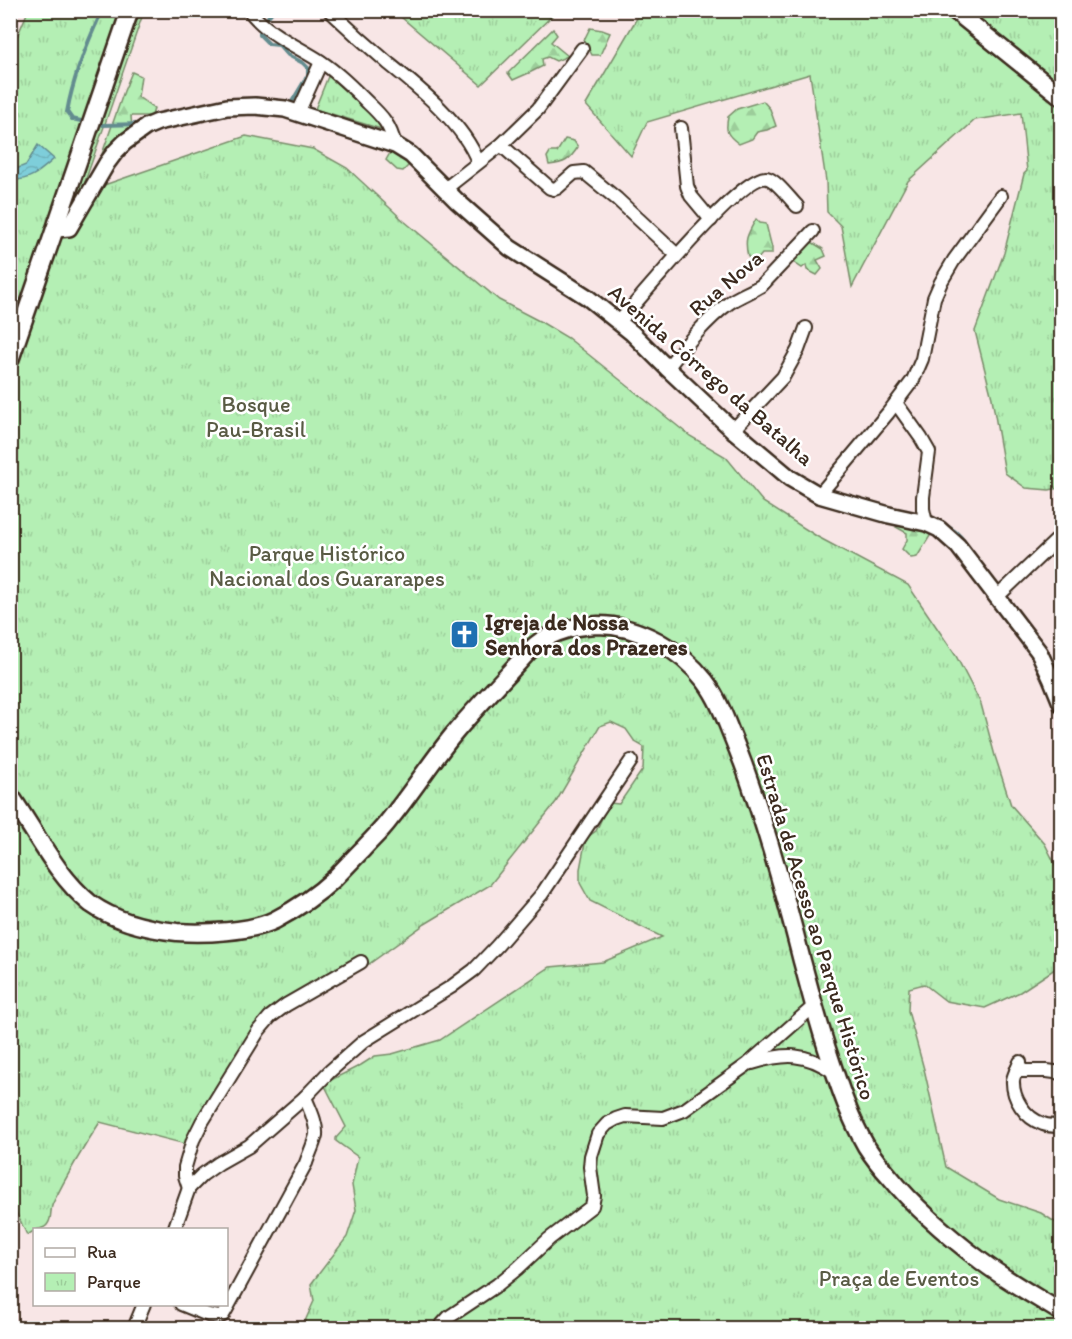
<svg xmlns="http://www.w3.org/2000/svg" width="1072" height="1339" viewBox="0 0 1072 1339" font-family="Itim,sans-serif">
  <defs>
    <pattern id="forest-firs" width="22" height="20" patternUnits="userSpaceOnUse" patternTransform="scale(1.5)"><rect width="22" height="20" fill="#b4efb4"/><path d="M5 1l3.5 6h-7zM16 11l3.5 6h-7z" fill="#9ccd9a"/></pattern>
    <pattern id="park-tufts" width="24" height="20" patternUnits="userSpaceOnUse" patternTransform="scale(1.5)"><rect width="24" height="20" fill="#b4efb4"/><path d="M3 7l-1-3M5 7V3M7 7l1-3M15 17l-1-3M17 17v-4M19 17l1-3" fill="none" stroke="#9ccd9a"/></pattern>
    <pattern id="water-waves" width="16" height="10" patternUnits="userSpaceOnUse" patternTransform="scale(1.5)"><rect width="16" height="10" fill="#7eceda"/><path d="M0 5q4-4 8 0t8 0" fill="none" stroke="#6eb1bb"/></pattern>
  </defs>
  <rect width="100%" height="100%" fill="#f8e6e6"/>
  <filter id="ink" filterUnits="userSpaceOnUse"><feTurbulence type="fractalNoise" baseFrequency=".0167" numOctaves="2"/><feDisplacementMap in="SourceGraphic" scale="12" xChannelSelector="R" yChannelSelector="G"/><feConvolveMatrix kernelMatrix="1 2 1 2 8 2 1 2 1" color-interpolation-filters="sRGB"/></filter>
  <g filter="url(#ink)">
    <!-- forest -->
    <g fill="url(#forest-firs)" stroke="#788c69" stroke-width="1.5">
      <polygon points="590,28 602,30 610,33 600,55 592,55 584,40"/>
      <polygon points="553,29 557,35 551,42 568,56 556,61 548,57 542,59 543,66 531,72 513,80 508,73"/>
      <polygon points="132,72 141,76 138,97 154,108 152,116 131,116 132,128 110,145 101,157 124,91"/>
      <path d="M763,101L770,109L776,126L767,130L757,132L752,139L739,144C727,135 725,132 728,117L737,109Z"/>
      <path d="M565,139L574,141L578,147C569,161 565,163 549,165L547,157L550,152H557Z"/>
      <polygon points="390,153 402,153 411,163 403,171 397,170 386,160"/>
      <path d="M756,219L760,223L766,224L772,248V254H762L757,260L748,257C744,239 747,235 756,219Z"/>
      <polygon points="810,241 823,249 826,256 817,260 822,269 817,275 807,270 806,265 802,268 793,262 793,260"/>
      <polygon points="901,521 927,529 930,536 917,557 911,558 902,549 907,540 907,533 896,527"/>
    </g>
    <!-- park -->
    <g fill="url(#park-tufts)" stroke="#788c69" stroke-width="1.5">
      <path d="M28,11H144L81,193L246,136L313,149L347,168L404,221L499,300L541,322L568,338L690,436L726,457L763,502L818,537L908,585L956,656L981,704L995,756L1011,805L1045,844L1061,876V965L1020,992L985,1008L946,1001L924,984L909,988L908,1011L925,1073L946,1167L999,1199L1041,1213L1061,1226V1328H302L314,1301L311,1284L347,1237L356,1210L352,1185L358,1157L336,1141V1138L346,1127L325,1086L331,1080L361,1065L375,1056L392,1054L440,1040L550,967L603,962L662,937L590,901L580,883V869L586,838L596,831L609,803L619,804L643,769L644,747L635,742L626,729L611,722L600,726L556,802L490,885L425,924L362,969L342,966L275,1013L189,1145L100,1122C83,1148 67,1175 53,1203C49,1211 53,1218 47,1225C44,1229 39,1229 34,1230V1231L27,1235L15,1210L11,1205V51Z"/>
      <polygon points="394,11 557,11 481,85"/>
      <polygon points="641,11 1061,11 1062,486 1060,488 1049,490 1026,488 1005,473 992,398 975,331 1004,253 1024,174 1027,171 1021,113 975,120 908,181 852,287 841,226 827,212 826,181 810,74 647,122 631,156 586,105"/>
      <polygon points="329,74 391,132 315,109"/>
    </g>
    <!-- water -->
    <path fill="url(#water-waves)" stroke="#638c8f" stroke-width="1.5" d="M38,145L54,159C39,172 30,181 11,180V171L26,165Z"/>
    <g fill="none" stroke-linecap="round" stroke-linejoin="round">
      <!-- stream -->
      <g stroke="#638c8f" stroke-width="4">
        <polyline points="268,17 273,10"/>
        <polyline points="260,28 260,35 269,44 279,45 288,55 303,63 308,68 308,75 290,105"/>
        <path d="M81,121L72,119L67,112C73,78 86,45 101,13"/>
        <polyline points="103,125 141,124"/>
        <path d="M942,524C953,528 960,535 966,544"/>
      </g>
      <defs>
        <g id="minor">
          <path d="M249,10C267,34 295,45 320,61C338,73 353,88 368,103C383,117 390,125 395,145"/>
          <path d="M329,10C348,28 368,46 388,63C419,88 464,124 478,162"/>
          <polyline points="298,113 321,62"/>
          <polyline points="681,128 687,186 691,196 711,220"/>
          <polyline points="501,145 550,188 554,189 557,188 574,173 584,172 617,199 677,255"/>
          <polyline points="445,189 501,145 538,109 582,49"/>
          <path d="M619,322C639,300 743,173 767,178C776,180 790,199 797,206"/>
          <path d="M667,368C685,346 706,320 729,303C739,296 751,292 762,285L813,231"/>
          <polyline points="896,403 921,438 929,452 923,497 923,509 926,523"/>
          <polyline points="733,430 783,377 798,350 806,328"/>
          <polyline points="819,495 888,413 913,380 922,359 934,298 941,282 954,260 1001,196"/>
          <polyline points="997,597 1062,535"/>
          <path d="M1020,1062C1018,1068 1014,1074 1013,1080C1012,1098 1025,1118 1043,1124C1048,1126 1056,1126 1062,1126"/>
          <path d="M752,1063C785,1053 805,1052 834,1072"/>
          <polyline points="1016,1071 1047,1071 1062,1073"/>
          <polyline points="189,1188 185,1176 185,1167 193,1140 202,1122 259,1030 270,1017 286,1005 361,962"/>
          <polyline points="174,1230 189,1188 202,1175 219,1163 249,1146 305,1097 329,1072 364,1041 451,987 474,970 497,946 542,894 631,761"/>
          <path d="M181,1304L208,1315L219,1317L223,1315L226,1310L306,1163C309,1154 314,1144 316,1135C317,1122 309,1108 305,1097"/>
          <polyline points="134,1328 144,1304"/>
          <polyline points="439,1328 449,1317 497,1285 518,1268 549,1239 592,1206 594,1196 590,1167 591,1156 598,1134 607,1124 616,1119 625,1116 663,1118 684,1110 748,1064 813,1007"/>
        </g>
        <polyline id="tertiary" points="56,229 69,228 107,163 116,151 125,142 146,127 158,122 227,107 255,106 285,109 395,145 411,155 457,201 510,248 587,297 632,333 667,368 733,430 790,478 819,495 889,515 926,523 939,529 958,546 1039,652 1051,678 1062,705"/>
        <g id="secondary">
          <polyline points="954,10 1062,97"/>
          <polyline points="10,360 130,10"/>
          <path d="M10,795C35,831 57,877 91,904C115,921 148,929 177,932C203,934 251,932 275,920C296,909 318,894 334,879C344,869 353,859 363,849C372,839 382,830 390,819C412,792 431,762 453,735C477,706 504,679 529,651C547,632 573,626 598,625C639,625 681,650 705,681C717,697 724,715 731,733C738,750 745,768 751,786C771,844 787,902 802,961C811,994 819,1026 830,1058C840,1089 850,1118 866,1146C873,1157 881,1167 890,1177C916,1209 948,1236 981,1261C1006,1280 1035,1296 1062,1313"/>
        </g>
      </defs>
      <!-- minor casing -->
      <use href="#minor" stroke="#3b2a1e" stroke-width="16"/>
      <!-- tertiary casing -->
      <use href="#tertiary" stroke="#3b2a1e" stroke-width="20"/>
      <!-- secondary casing -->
      <use href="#secondary" stroke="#3b2a1e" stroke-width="21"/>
      <!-- minor -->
      <use href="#minor" stroke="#fff" stroke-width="12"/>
      <!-- tertiary -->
      <use href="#tertiary" stroke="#fff" stroke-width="15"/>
      <!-- secondary -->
      <use href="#secondary" stroke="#fff" stroke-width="16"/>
    </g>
  </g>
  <!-- icons -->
  <defs>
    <symbol id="church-square" viewBox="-11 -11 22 22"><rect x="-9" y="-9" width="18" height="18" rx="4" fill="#1f6fb2" stroke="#fff"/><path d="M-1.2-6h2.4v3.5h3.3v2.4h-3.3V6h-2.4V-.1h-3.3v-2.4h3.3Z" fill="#fff"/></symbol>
  </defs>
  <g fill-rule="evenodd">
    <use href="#church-square" x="448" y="618" width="33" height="33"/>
  </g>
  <g text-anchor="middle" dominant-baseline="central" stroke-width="5" stroke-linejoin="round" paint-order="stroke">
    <!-- street labels -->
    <g font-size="22" fill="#3b2a1e" stroke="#fff">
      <text transform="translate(726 283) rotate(-40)">Rua Nova</text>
      <text transform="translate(711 375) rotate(41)">Avenida Córrego da Batalha</text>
      <text transform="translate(816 927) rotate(73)">Estrada de Acesso ao Parque Histórico</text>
    </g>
    <!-- park labels -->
    <g font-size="22" fill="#595b44" stroke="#fff">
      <text x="256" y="404">Bosque<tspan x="256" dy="25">Pau-Brasil</tspan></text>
      <text x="327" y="553">Parque Histórico<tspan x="327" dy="25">Nacional dos Guararapes</tspan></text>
      <text x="899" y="1278">Praça de Eventos</text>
    </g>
    <!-- poi labels -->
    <g font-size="22" font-weight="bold" fill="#3b2a1e" stroke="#fff" text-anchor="start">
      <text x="485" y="622">Igreja de Nossa<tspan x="485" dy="25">Senhora dos Prazeres</tspan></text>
    </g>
  </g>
  <!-- margin -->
  <rect width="1072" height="1339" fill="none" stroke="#fff" stroke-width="36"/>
  <rect x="18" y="18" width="1036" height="1303" fill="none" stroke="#3b2a1e" stroke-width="2" filter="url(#ink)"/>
  <!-- legend -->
  <rect x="33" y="1228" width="195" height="78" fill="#ffffff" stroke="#b1aaa5" stroke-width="1.5"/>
  <rect x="45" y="1248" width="30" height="9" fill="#ffffff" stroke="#b1aaa5" stroke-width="1.5"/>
  <text x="87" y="1258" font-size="18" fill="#3b2a1e">Rua</text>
  <rect x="45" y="1273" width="30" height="18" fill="url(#park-tufts)" stroke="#b1aaa5" stroke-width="1.5"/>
  <text x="87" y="1288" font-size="18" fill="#3b2a1e">Parque</text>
</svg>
